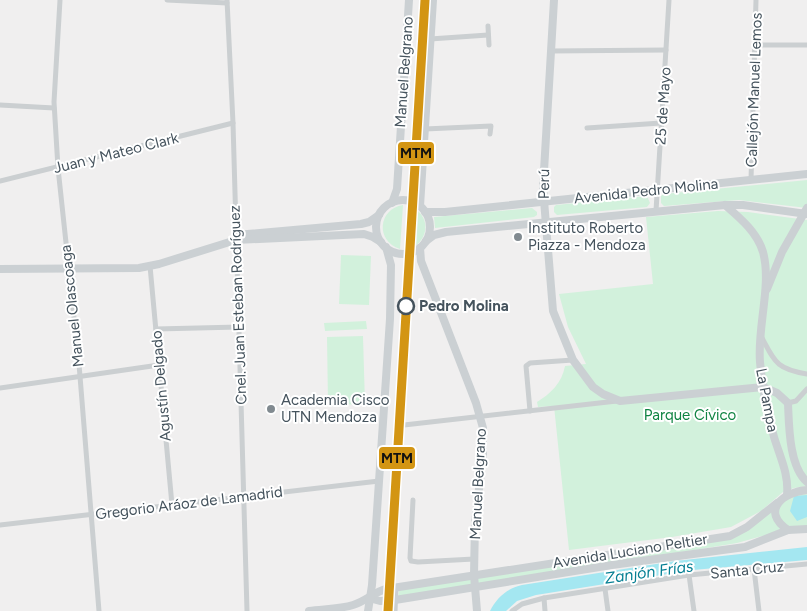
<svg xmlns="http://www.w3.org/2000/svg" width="807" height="611" viewBox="0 0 807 611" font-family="Figtree,sans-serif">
  <rect width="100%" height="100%" fill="#f0efef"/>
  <!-- green -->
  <g fill="#d2f1dc">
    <polygon points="807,180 807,208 739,200 664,206 661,203 661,196 663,194"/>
    <polygon points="647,196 650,203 647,207 557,215 554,212 554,207 556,205"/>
    <path d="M403,205L400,249C375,241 378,209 403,205Z"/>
    <path d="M414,208C431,219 428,239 412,248Z"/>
    <polygon points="532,208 537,212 537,215 534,217 435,228 434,217"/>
    <path d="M718,211L748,212L807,220V486L794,488L783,492L761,511L731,527L672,537L569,550L554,406L538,407L537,402C550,394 562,383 565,366L586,364L568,327L559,294L653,284L646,217Z"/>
    <polygon points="341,255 371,256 369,305 339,304"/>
    <polygon points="366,321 367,329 325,331 324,323"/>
    <polygon points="363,336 365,404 328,405 327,337"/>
    <polygon points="807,491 807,528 788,529 737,543 398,599 399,590 730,537 788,496"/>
  </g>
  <!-- water -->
  <g fill="#a4e7f1">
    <polygon points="807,495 807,517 797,521 790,511 794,496"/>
    <path d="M807,547V560L693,570L536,595L517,601L506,611H490C497,597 508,588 522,585L675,561Z"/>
  </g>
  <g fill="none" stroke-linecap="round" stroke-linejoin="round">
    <!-- street -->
    <g stroke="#cbcfd1" stroke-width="5">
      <polyline points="60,0 54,102 58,168 79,364 99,611"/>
      <polyline points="167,0 227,3"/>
      <polyline points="227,0 233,123 247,611"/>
      <polyline points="488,26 489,45"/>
      <polyline points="430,39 488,35"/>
      <polyline points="755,45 807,45"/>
      <polyline points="551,51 666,50"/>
      <polyline points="0,105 54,108"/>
      <polyline points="587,128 661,123"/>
      <polyline points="425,129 491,126 490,134"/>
      <polyline points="751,180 756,0"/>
      <polyline points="0,181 233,123"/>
      <polyline points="656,211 669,0"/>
      <polyline points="150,266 172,505"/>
      <polyline points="156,329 239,327"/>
      <path d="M761,336C775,362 776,369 807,374"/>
      <polyline points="0,388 159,365"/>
      <polyline points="788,403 796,401 807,389"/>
      <polyline points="530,411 526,366 530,363 573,360"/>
      <polyline points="404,425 617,401"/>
      <polyline points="413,500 410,558 411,561 418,562 474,559"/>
      <polyline points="0,525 379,481"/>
      <polyline points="754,569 759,611"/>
      <polyline points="689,575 694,611"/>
      <polyline points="605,589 608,611"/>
      <polyline points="544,598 545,611"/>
      <polyline points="395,611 396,588"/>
      <polyline points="512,611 522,604 544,598 689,575 807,564"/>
    </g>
    <!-- secondary -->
    <g stroke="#cbd0d3" stroke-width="8">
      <path d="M554,0L543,188L553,311L573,360L593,387L603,394L620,401L763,387L777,393L788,403C789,426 789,466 807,482"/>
      <circle cx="403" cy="227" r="27"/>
      <polyline points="392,203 397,189 409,0"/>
      <path d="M725,205C740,218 757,232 763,252C772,285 757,327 760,362C762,387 767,412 774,437C780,457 789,474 787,495"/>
      <polyline points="420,206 433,0"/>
      <polyline points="425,212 445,212 807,174"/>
      <polyline points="236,235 361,224 369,222 379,215"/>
      <polyline points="426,241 434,235 446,232 725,205 743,205 807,214"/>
      <polyline points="420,248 421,261 476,403 483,428 483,455 475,523 474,575 477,611"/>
      <polyline points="0,269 139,268 159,264 236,240 364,234 373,237 381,242"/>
      <polyline points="767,289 782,252 807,208"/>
      <path d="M807,490C783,492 760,511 788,530L807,529"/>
      <polyline points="369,598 380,601 395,600 612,565 745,547 788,530"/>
      <path d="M309,611C323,609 340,609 353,605C366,601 374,592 386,589L730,536L747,527L777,503"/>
      <polyline points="368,611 372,585 390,319 391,265 386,247"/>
    </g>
    <defs>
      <polyline id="rail-1" points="388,611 425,0"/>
    </defs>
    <!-- rail-1 casing -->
    <use href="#rail-1" stroke="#fff" stroke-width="12"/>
    <!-- rail-1 -->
    <use href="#rail-1" stroke="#d39513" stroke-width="9"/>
  </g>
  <!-- markers -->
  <g fill="#818a90" stroke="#fff" stroke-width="2">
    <circle cx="518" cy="237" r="5"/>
    <circle cx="271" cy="409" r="5"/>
  </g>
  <circle fill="#fff" stroke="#45535d" stroke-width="2.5" cx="406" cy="306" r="8"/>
  <g text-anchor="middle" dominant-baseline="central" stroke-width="4" stroke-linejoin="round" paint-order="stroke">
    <!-- street labels -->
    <g font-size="15" fill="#45535d" stroke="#fff">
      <text transform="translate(404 72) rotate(-86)">Manuel Belgrano</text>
      <text transform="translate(754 90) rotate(-88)">Callejón Manuel Lemos</text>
      <text transform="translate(663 106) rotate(-86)">25 de Mayo</text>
      <text transform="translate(116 153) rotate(-14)">Juan y Mateo Clark</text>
      <text transform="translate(544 184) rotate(-89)">Perú</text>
      <text transform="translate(646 191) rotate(-6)">Avenida Pedro Molina</text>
      <text transform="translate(238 305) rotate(-92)">Cnel. Juan Esteban Rodríguez</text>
      <text transform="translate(72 306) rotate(-96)">Manuel Olascoaga</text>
      <text transform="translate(161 386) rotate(-95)">Agustín Delgado</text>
      <text transform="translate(767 400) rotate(79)">La Pampa</text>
      <text transform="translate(478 484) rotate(-87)">Manuel Belgrano</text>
      <text transform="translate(189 503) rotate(-7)">Gregorio Aráoz de Lamadrid</text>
      <text transform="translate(630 551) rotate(-9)">Avenida Luciano Peltier</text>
      <text transform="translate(747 570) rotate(-6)">Santa Cruz</text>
    </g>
    <!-- poi labels -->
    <g font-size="15" fill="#45535d" stroke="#fff" text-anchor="start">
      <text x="528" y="228">Instituto Roberto<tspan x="528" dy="17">Piazza - Mendoza</tspan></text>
      <text x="281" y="400">Academia Cisco<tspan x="281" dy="17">UTN Mendoza</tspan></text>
    </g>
    <!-- stop labels -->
    <g font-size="15" font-weight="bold" fill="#45535d" stroke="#fff" text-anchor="start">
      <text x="419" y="306">Pedro Molina</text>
    </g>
    <!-- park labels -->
    <g font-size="15" fill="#108443" stroke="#fff">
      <text x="690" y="415">Parque Cívico</text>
    </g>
    <!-- water labels -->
    <g font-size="16" font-style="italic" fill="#057f93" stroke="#fff">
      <text transform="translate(649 572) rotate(-8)">Zanjón Frías</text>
    </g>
  </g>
  <g stroke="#fff" stroke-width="2">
    <rect x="397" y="141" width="38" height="24" rx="5" fill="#d39513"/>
    <rect x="378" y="446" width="38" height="24" rx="5" fill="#d39513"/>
  </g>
  <g font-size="14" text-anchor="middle" font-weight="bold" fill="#111">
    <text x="416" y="158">MTM</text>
    <text x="397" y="463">MTM</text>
  </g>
</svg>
